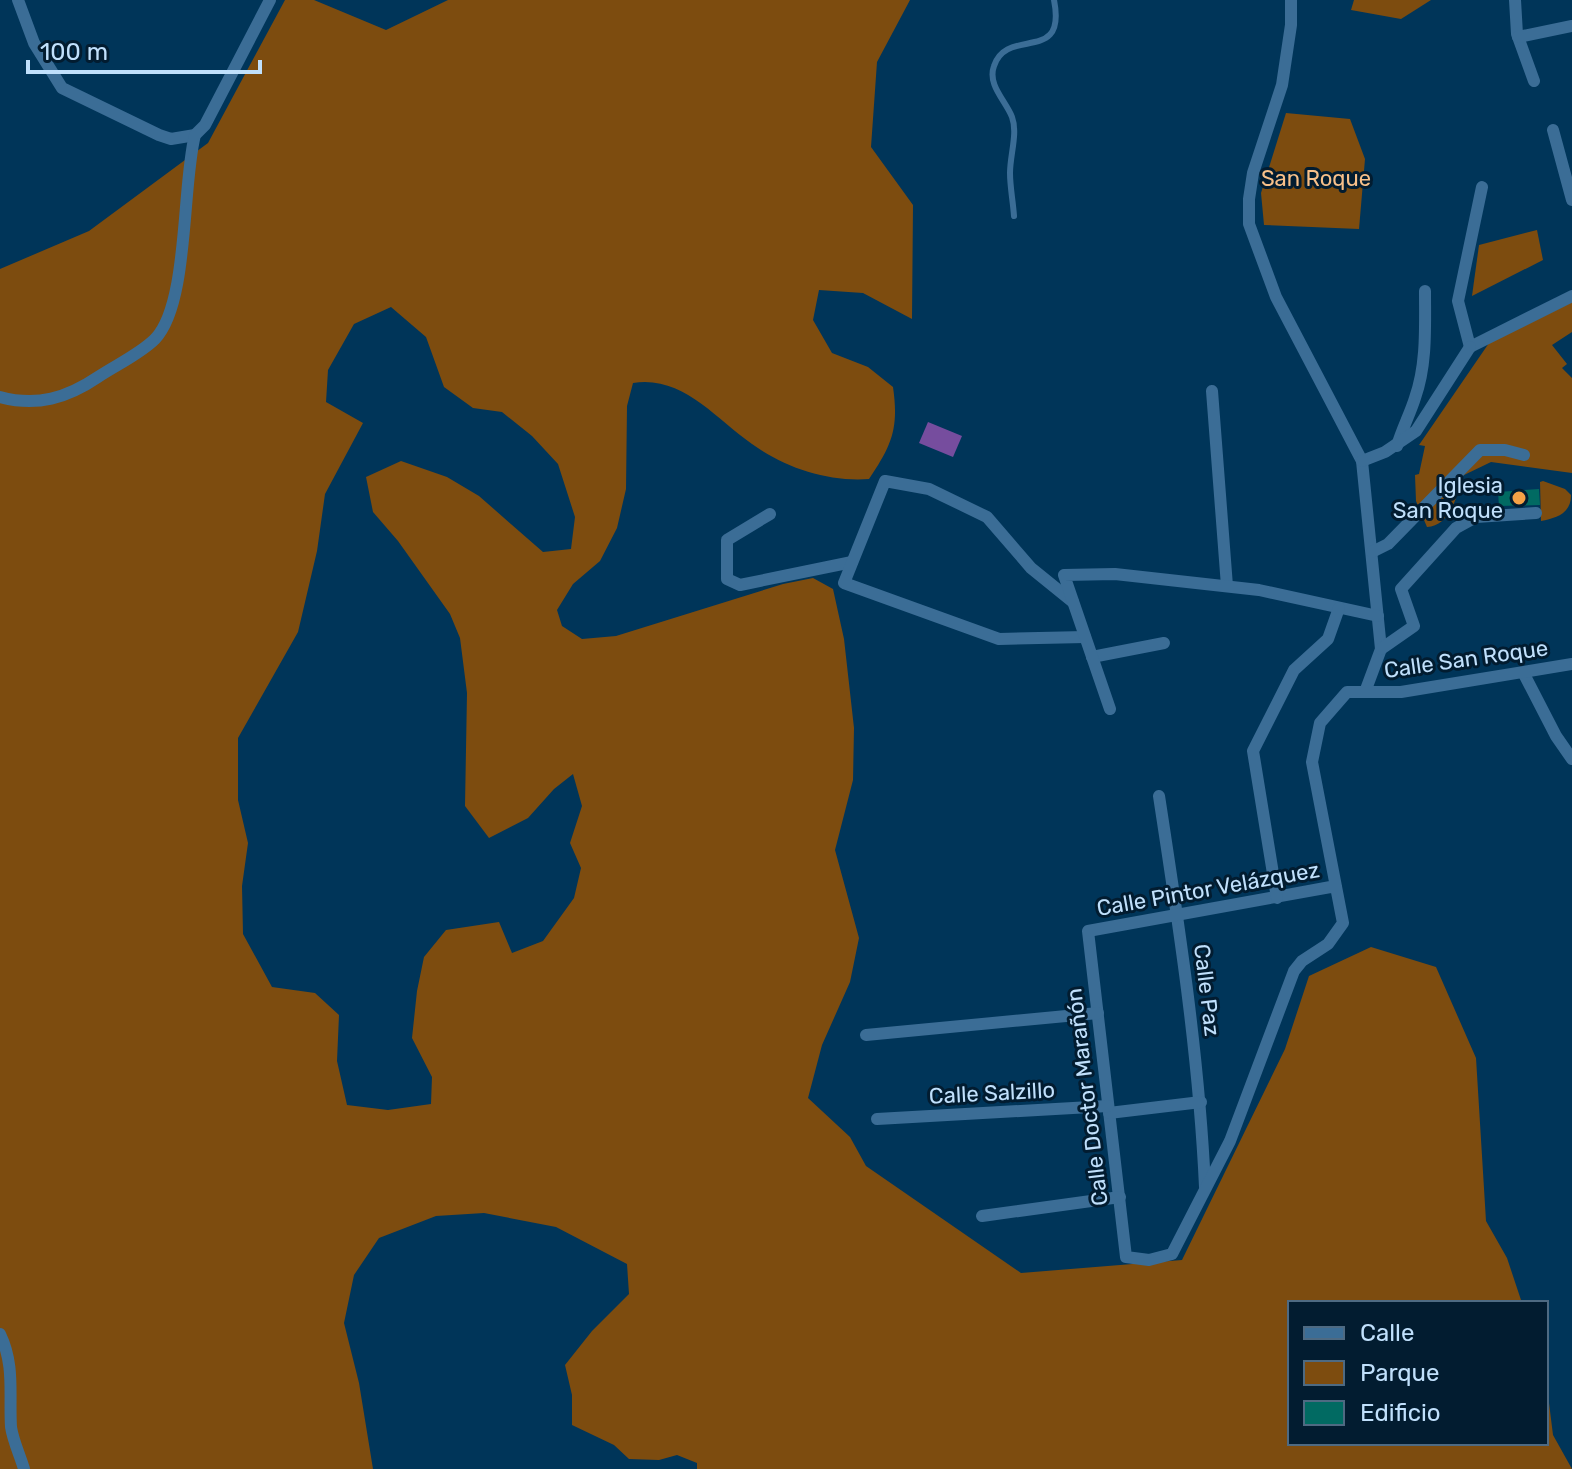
<svg xmlns="http://www.w3.org/2000/svg" width="1572" height="1469" viewBox="0 0 1572 1469" font-family="Rubik,sans-serif">
  <rect width="100%" height="100%" fill="#003559"/>
  <!-- green -->
  <g fill="#7d4c0f" fill-rule="evenodd">
    <path d="M285,0H314L386,30L448,0H910L877,62L871,147L913,205L912,319L863,293L819,290L813,320L832,353L868,367L893,387C899,428 892,445 869,479C828,482 785,468 752,444C715,418 682,375 633,383L627,406L626,489L617,528L600,561L573,584L557,610L562,626L582,639L616,636L783,584L813,578L833,589L844,639L854,728L853,780L835,850L859,938L850,982L822,1045L808,1098L850,1137L866,1166L1021,1273L1182,1260L1285,1049L1309,976L1371,947L1436,967L1476,1058L1486,1221L1507,1258L1522,1303H1290V1443H1546V1379L1553,1435L1572,1469H697V1463L677,1455L659,1460L629,1459L614,1445L572,1425V1395L565,1365L592,1331L629,1294L627,1264L556,1227L484,1213L436,1216L379,1238L354,1275L344,1323L359,1383L373,1469H0V269L89,231L208,143ZM391,307L426,337L444,387L473,408L502,412L532,436L558,464L575,517L571,549L543,552L479,496L447,477L401,461L366,477L373,512L398,541L450,614L460,638L467,693L465,806L489,838L528,818L554,789L573,774L582,806L570,843L581,868L574,898L543,941L512,953L499,922L446,930L424,957L417,991L412,1038L432,1077L431,1104L388,1110L347,1105L337,1061L339,1015L315,993L272,987L243,934L242,886L248,843L238,800V738L298,632L317,551L325,494L363,423L326,402L328,370L354,324Z"/>
    <polygon points="1354,0 1431,0 1401,19 1351,10"/>
    <polygon points="1286,113 1350,119 1365,159 1359,229 1264,225 1261,193"/>
    <polygon points="1537,230 1543,260 1472,296 1479,245"/>
    <path d="M1572,302V332L1552,345L1567,364L1562,368L1572,378V473L1491,462L1462,476C1458,495 1450,526 1427,527L1416,501L1415,475L1419,474L1425,446L1419,445L1489,343Z"/>
    <path d="M1543,481L1565,489L1571,495C1571,514 1556,518 1541,521L1540,482Z"/>
  </g>
  <!-- water -->
  <polygon fill="#764d9e" points="928,422 962,436 953,457 919,443"/>
  <!-- building -->
  <polygon fill="#016a62" points="1539,489 1540,505 1499,506 1498,492"/>
  <g fill="none" stroke-linecap="round" stroke-linejoin="round">
    <!-- service -->
    <path stroke="#3b6d96" stroke-width="6" d="M1014,216C1013,201 1010,187 1010,173C1010,155 1018,133 1012,117C1006,101 987,85 994,66C1007,26 1067,65 1054,0"/>
    <!-- minor -->
    <g stroke="#3b6d96" stroke-width="12">
      <polyline points="18,0 34,43 62,88 159,135 171,139 195,135"/>
      <polyline points="1291,0 1291,25 1282,85 1253,173 1249,199 1249,224 1276,297 1362,461 1381,649 1365,692"/>
      <polyline points="1515,0 1517,34 1534,81"/>
      <polyline points="1518,37 1572,26"/>
      <polyline points="1553,130 1572,200"/>
      <polyline points="1470,347 1458,301 1482,187"/>
      <polyline points="1470,347 1572,296"/>
      <polyline points="1212,391 1227,586"/>
      <path d="M0,397C37,407 67,398 98,377C116,365 140,354 155,339C189,304 182,184 195,135L205,125L270,0"/>
      <path d="M1397,446C1402,429 1410,414 1415,398C1427,364 1425,327 1425,291"/>
      <polyline points="1362,461 1385,452 1416,431 1470,347"/>
      <polyline points="770,514 727,540 727,579 740,585 852,562"/>
      <polyline points="1372,552 1388,544 1480,450 1505,450 1524,455"/>
      <polyline points="1073,602 1031,568 987,517 929,489 885,481 844,583 999,639 1085,637"/>
      <polyline points="1381,649 1414,626 1401,589 1456,528 1476,517 1536,513"/>
      <polyline points="1092,657 1164,643"/>
      <polyline points="1524,674 1556,736 1572,759"/>
      <polyline points="1110,709 1064,575 1115,574 1259,590 1378,616"/>
      <path d="M1159,796C1179,926 1199,1056 1205,1187"/>
      <polyline points="1336,886 1088,931 1126,1257 1149,1260 1172,1254 1230,1141 1294,971 1302,961 1328,944 1343,923 1312,762 1320,723 1347,692 1401,692 1572,664"/>
      <polyline points="1277,898 1253,751 1294,670 1328,639 1339,608"/>
      <polyline points="866,1035 1098,1013"/>
      <polyline points="1109,1113 1201,1102"/>
      <polyline points="877,1119 1108,1106"/>
      <polyline points="982,1216 1120,1197"/>
      <path d="M0,1334C15,1365 9,1394 11,1427C13,1441 20,1455 24,1469"/>
    </g>
  </g>
  <!-- markers -->
  <circle fill="#f5a246" stroke="#021c30" stroke-width="3" cx="1519" cy="498" r="8"/>
  <g text-anchor="middle" dominant-baseline="central" stroke-width="6" stroke-linejoin="round" paint-order="stroke">
    <!-- park labels -->
    <g font-size="22" fill="#f8c089" stroke="#021c30">
      <text x="1316" y="178">San Roque</text>
    </g>
    <!-- poi labels -->
    <g font-size="22" fill="#c0e0fc" stroke="#021c30" text-anchor="end">
      <text x="1503" y="485">Iglesia<tspan x="1503" dy="25">San Roque</tspan></text>
    </g>
    <!-- street labels -->
    <g font-size="22" fill="#c0e0fc" stroke="#021c30">
      <text transform="translate(1466 659) rotate(-8)">Calle San Roque</text>
      <text transform="translate(1208 889) rotate(-10)">Calle Pintor Velázquez</text>
      <text transform="translate(1207 990) rotate(83)">Calle Paz</text>
      <text transform="translate(992 1093) rotate(-3)">Calle Salzillo</text>
      <text transform="translate(1087 1097) rotate(-97)">Calle Doctor Marañón</text>
    </g>
  </g>
  <!-- legend -->
  <rect x="1288" y="1301" width="260" height="144" fill="#021c30" stroke="#4e6a82" stroke-width="2"/>
  <rect x="1304" y="1327" width="40" height="12" fill="#3b6d96" stroke="#4e6a82" stroke-width="2"/>
  <text x="1360" y="1341" font-size="24" fill="#c0e0fc">Calle</text>
  <rect x="1304" y="1361" width="40" height="24" fill="#7d4c0f" stroke="#4e6a82" stroke-width="2"/>
  <text x="1360" y="1381" font-size="24" fill="#c0e0fc">Parque</text>
  <rect x="1304" y="1401" width="40" height="24" fill="#016a62" stroke="#4e6a82" stroke-width="2"/>
  <text x="1360" y="1421" font-size="24" fill="#c0e0fc">Edificio</text>
  <!-- scale -->
  <path d="M28 60v12h232v-12" fill="none" stroke="#c0e0fc" stroke-width="4"/>
  <text x="40" y="60" font-size="24" fill="#c0e0fc" stroke="#021c30" stroke-width="6" paint-order="stroke">100 m</text>
</svg>
